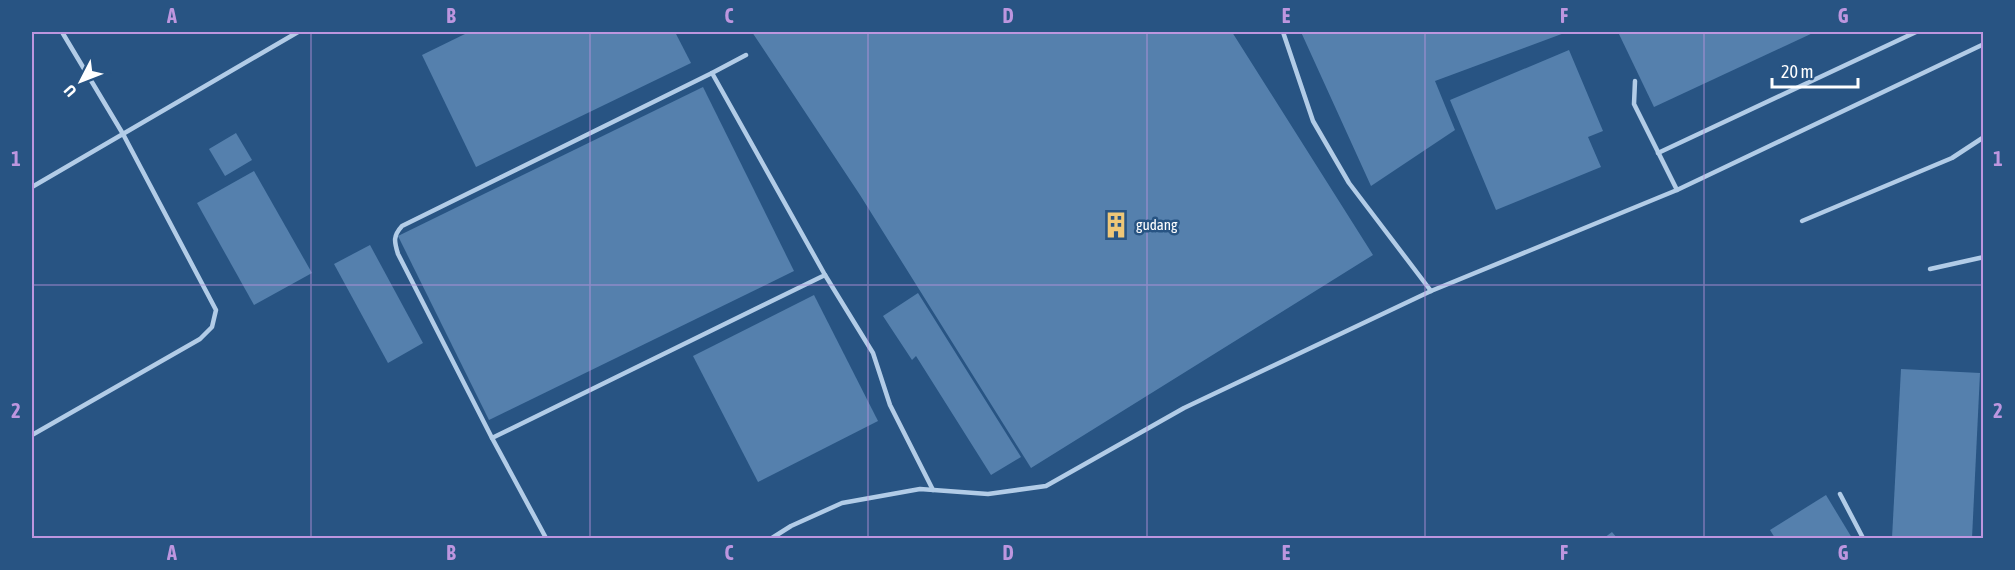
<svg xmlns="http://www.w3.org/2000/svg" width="2015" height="570" font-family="'Asap Condensed',sans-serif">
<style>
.building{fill:#5580ad}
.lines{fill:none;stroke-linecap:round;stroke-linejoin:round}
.service{stroke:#b2cce7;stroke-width:4.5}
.grid{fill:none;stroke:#bd96df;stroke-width:1.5;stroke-opacity:0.55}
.labels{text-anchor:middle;stroke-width:5;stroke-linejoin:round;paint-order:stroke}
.poi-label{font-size:15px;fill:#fff;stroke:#285483;text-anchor:start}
.neatline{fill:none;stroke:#bd96df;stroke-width:2}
.grid-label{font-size:20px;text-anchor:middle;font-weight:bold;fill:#bd96df}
</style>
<rect width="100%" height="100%" fill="#285483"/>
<g class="building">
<path d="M469,32h206l16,31 -215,104 -54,-112z"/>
<path d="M752,32h480l141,223 -342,213 -171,-273z"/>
<path d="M1301,32h266l-132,49 20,49 -84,56z"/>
<path d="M1618,32h197l-161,75z"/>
<path d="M1569,50l34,81 -15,6 13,30 -105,43 -46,-110z"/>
<path d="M703,87l91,184 -305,149 -91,-184z"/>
<path d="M236,133l16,27 -27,16 -16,-27z"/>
<path d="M254,171l58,102 -58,32 -57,-102z"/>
<path d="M370,245l53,98 -35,20 -54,-99z"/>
<path d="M918,293l103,164 -30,18 -75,-119 -4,4 -29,-44z"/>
<path d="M814,295l64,126 -120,61 -65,-126z"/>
<path d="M1901,369l79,4 -8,165h-80z"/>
<path d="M1826,495l26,43h-77l-5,-8z"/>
<path d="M1612,532l5,6h-13z"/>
</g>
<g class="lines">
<g class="service">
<path d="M1283,32l30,89 36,62 82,108"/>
<path d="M1635,81l-1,23 43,86"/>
<path d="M1658,153l258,-121"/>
<path d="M32,187l266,-155"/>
<path d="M1802,221l150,-63 32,-21"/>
<path d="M1930,269l54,-12"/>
<path d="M825,275l48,78 17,52 43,85"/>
<path d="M32,435l168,-96 12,-12 4,-17 -93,-176 -61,-102"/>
<path d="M492,438l-94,-184c-4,-13 -5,-18 4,-28l310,-153"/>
<path d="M1840,494l23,44"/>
<path d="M546,538l-54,-100 333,-163 -113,-202 34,-18"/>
<path d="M772,538l19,-12 51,-23 78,-14 68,5 58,-8 138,-78 247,-117 246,-101 307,-146"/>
</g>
</g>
<path class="grid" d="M311,32v506M590,32v506M868,32v506M1147,32v506M1425,32v506M1704,32v506M32,285h1952"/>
<defs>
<g id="building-bare" transform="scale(2.07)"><path d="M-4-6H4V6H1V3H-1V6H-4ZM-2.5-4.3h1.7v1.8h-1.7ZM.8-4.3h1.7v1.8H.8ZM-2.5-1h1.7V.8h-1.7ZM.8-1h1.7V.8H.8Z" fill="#eec778" stroke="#285483" stroke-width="2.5" paint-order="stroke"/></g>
</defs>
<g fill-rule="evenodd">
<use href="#building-bare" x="1116" y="225"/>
</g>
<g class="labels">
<g class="poi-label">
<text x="1136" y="230">gudang</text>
</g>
</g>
<rect width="2015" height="570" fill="none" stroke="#285483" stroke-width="66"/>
<g transform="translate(81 81) rotate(228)" stroke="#285483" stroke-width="4.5" paint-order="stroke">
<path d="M0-4.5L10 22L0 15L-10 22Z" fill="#ffffff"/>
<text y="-9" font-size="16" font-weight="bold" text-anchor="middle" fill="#ffffff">U</text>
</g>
<path d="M1772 78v9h86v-9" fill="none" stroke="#ffffff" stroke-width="3"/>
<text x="1781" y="78" font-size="18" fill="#ffffff" stroke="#285483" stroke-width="4.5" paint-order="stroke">20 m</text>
<rect x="33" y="33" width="1949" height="504" class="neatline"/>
<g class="grid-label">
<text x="172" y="23">A</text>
<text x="451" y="23">B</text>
<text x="729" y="23">C</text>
<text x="1008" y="23">D</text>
<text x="1286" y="23">E</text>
<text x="1564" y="23">F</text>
<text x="1843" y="23">G</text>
<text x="16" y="166">1</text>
<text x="1998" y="166">1</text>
<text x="16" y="418">2</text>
<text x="1998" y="418">2</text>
<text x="172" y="560">A</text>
<text x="451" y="560">B</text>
<text x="729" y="560">C</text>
<text x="1008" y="560">D</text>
<text x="1286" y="560">E</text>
<text x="1564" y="560">F</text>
<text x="1843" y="560">G</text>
</g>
</svg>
